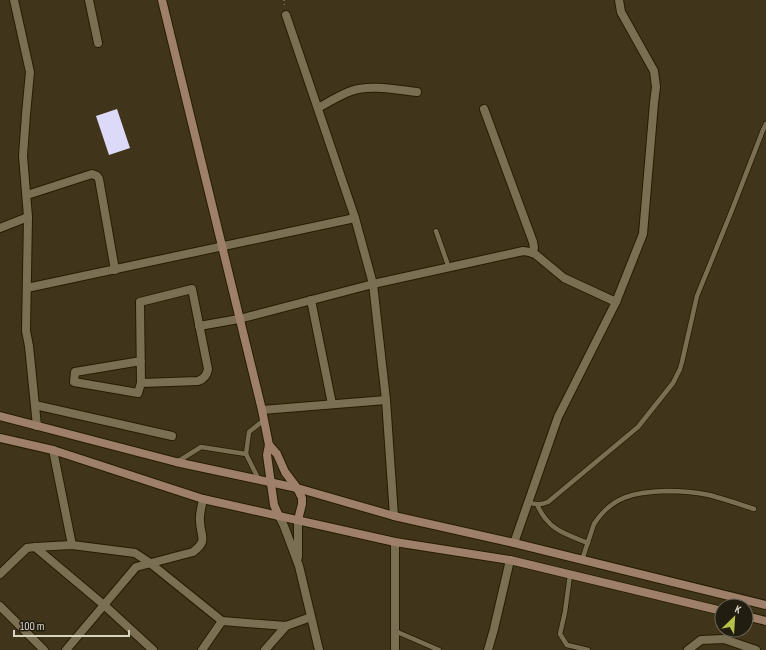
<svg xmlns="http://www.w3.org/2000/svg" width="766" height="650" font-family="'Sofia Sans Condensed',sans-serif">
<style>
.building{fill:#ddd9f8}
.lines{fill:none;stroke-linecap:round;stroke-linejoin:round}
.service-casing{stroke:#261c02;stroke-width:6}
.minor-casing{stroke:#261c02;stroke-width:10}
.tertiary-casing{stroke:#261c02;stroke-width:10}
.secondary-casing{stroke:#261c02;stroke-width:10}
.path{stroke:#827962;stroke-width:1.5;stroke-dasharray:1 3;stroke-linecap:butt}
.service{stroke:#7a6f52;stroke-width:4.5}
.minor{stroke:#7a6f52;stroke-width:8}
.tertiary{stroke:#7a6f52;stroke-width:8}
.secondary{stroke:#9e7f69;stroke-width:8}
</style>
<rect width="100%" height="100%" fill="#40351a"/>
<path class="building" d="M117,109l13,39 -21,7 -13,-39z"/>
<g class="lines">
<g class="service-casing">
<g id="service">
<path d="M436,231l13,37"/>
<path d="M246,454l3,-22 15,-12"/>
<path d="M177,462l24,-15 45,7 13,26"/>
<path d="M528,502c7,3 13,3 20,0l90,-75 35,-44 7,-14 2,-7 15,-66 35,-86 31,-80 3,-6"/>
<path d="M537,504c10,25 28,30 51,39"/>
<path d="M582,560l12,-36c18,-28 41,-32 72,-33 14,0 29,1 43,4 15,4 30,9 45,14"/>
<path d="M570,575l-5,37 -5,22 7,11 21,5"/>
<path d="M395,631l44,19"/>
</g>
</g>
<g class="minor-casing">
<g id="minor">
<path d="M14,0l16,72 -4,42 -3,42 5,61 -2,114 3,15 8,80"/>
<path d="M89,0l9,43"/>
<path d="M286,15l69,203 18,66 13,116 8,116"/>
<path d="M318,108c11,-6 22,-13 33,-17 18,-7 47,-1 66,1"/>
<path d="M484,109l49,133 1,6 -2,5"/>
<path d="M27,195l65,-21 5,2 2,3 16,91"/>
<path d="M0,228l28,-11"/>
<path d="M27,288l328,-70"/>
<path d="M311,300l21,104"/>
<path d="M616,302l27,-68 11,-131 2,-16 -2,-16 -33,-59 -2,-12"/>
<path d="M199,326l40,-7 134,-35 150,-33 7,1 5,2 29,24 52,24 -58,115 -44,126"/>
<path d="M141,361l-66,11 -1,10 64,11 3,-10 -1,-81 52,-13 16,80c-1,6 -4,10 -10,12l-57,2"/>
<path d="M35,405l137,31"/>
<path d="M262,410l124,-10"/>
<path d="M53,450l19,95"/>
<path d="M35,547l69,58 49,45"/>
<path d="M0,574l27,-26 8,-1 37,-2 63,8 15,10 72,58 64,5 25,-9"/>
<path d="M66,650l70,-83 57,-15c16,-12 7,-16 7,-31 -1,-7 2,-15 3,-22"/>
<path d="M202,650l20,-29"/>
<path d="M265,650l21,-24"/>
<path d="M395,650v-108"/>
<path d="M488,650l6,-21 16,-69"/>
<path d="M688,650l13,-10 23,-1 32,11"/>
</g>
</g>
<g class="tertiary-casing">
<g id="tertiary">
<path d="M279,516l5,10 15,40 20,84"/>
<path d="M298,520v37"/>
<path d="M0,606l44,44"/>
</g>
</g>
<g class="secondary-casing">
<g id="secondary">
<path d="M162,0l100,410 7,35 -2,10 7,50 5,11"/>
<path d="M0,416l176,46 121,26 97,28 120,27 252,62"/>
<path d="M0,438l53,12 150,49 192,43 115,18 212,51"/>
<path d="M269,445l8,9 8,18 12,16 5,10v6l-4,16"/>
<path d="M746,616l20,5"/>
</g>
</g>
<path class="path" d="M284,0l1,8"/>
<use href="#service" class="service"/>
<use href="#minor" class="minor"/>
<use href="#tertiary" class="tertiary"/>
<use href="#secondary" class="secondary"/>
</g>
<g transform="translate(734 618) rotate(25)"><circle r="19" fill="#221d11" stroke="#6b6658"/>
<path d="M0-3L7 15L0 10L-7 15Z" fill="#b8c147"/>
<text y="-6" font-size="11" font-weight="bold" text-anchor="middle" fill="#d9d3c3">K</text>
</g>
<path d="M14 630v6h115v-6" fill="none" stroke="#d9d3c3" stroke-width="2"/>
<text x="20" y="630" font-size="12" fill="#d9d3c3" stroke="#221d11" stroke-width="3" paint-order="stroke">100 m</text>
</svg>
